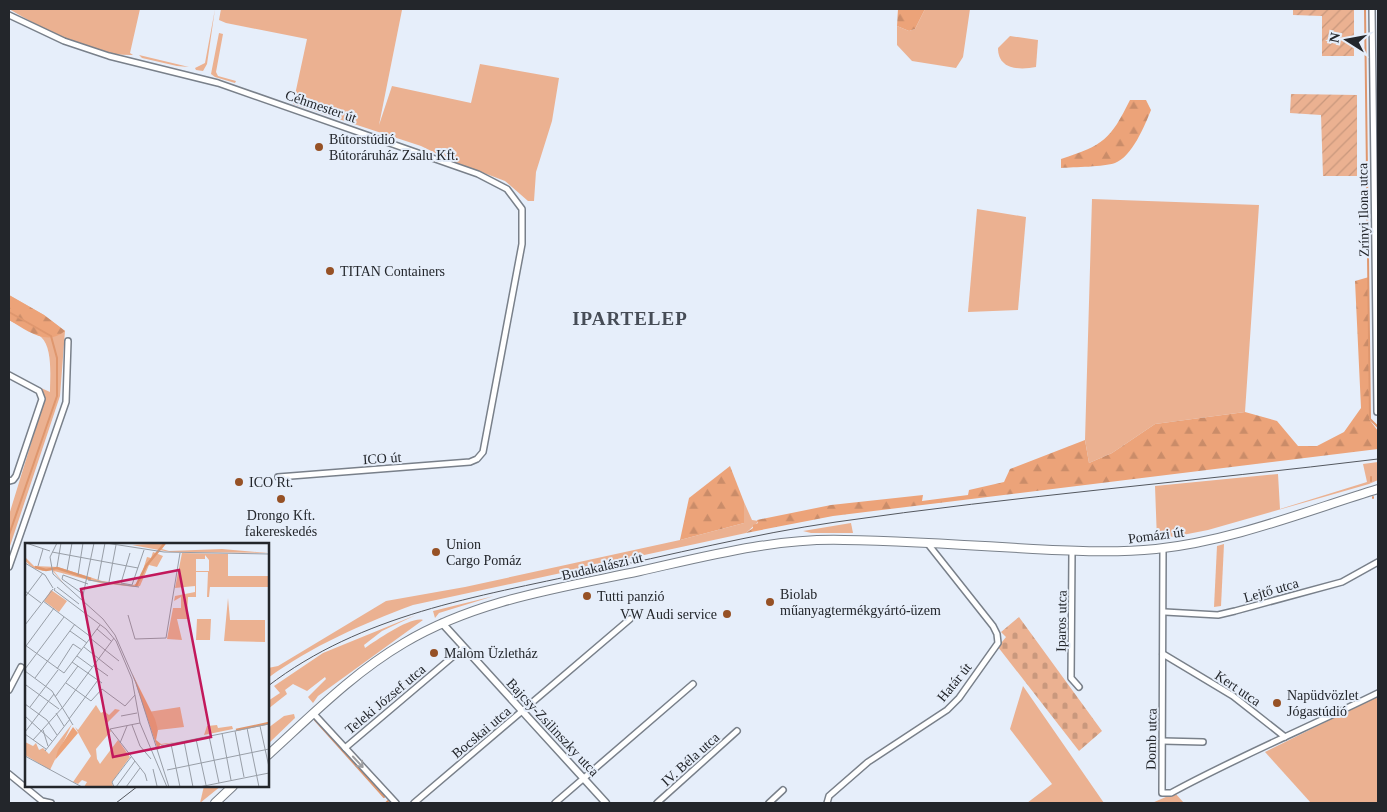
<svg xmlns="http://www.w3.org/2000/svg" width="1387" height="812" font-family="Georgia,serif">
<style>
.grass{fill:#ebb191}
.forest{fill:url(#forest-firs)}
.cemetery{fill:url(#cemetery-stones)}
.garden{fill:url(#garden-furrows)}
.lines{fill:none;stroke-linecap:round;stroke-linejoin:round}
.stream{stroke:#df976e;stroke-width:2}
.minor-casing{stroke:#79808a;stroke-width:8}
.tertiary-casing{stroke:#79808a;stroke-width:9}
.secondary-casing{stroke:#79808a;stroke-width:10}
.minor{stroke:#fff;stroke-width:5}
.tertiary{stroke:#fff;stroke-width:6}
.secondary{stroke:#fff;stroke-width:8}
.tram{stroke:#54585f;stroke-width:1}
.oneway{stroke:#9c9da0}
.poi-dot{fill:#965125;stroke:#e6eefa;stroke-width:2}
.labels{text-anchor:middle;stroke-width:4;stroke-linejoin:round;paint-order:stroke}
.street-label{font-size:14px;fill:#23262b;stroke:#e6eefa}
.poi-label{font-size:14px;fill:#23262b;stroke:#e6eefa;text-anchor:start}
.district-label{font-size:19px;font-weight:bold;letter-spacing:1px;fill:#464c56;stroke:#e6eefa}
.inset-river{fill:none;stroke:#df976e;stroke-width:2.5}
.inset-road{fill:none;stroke:#989ea7;stroke-width:1}
.view{fill:#c2185b;fill-opacity:0.15;stroke:#c2185b;stroke-width:2.5}
.inset-edge{fill:none;stroke:#23262b;stroke-width:2.5}
</style>
<defs>
<pattern id="forest-firs" width="22" height="20" patternUnits="userSpaceOnUse" patternTransform="scale(1.25)"><rect width="22" height="20" fill="#eca379"/><path d="M5 1l3.5 6h-7zM16 11l3.5 6h-7z" fill="#ca8c69"/></pattern>
<pattern id="cemetery-stones" width="16" height="16" patternUnits="userSpaceOnUse" patternTransform="scale(1.25)"><rect width="16" height="16" fill="#ebb191"/><path d="M2 7V4a2 2 0 0 1 4 0v3zM10 15v-3a2 2 0 0 1 4 0v3z" fill="#c9987d"/></pattern>
<pattern id="garden-furrows" width="10" height="10" patternUnits="userSpaceOnUse" patternTransform="scale(1.25)"><rect width="10" height="10" fill="#ebb191"/><path d="M-1 1l2-2M0 10L10 0M9 11l2-2" fill="none" stroke="#c9987d"/></pattern>
</defs>
<rect width="100%" height="100%" fill="#e6eefa"/>
<g class="grass">
<path d="M9,9h131l-10,44 3,2c-43,1 -87,-25 -124,-46z"/>
<path d="M215,9l-8,55 -4,7 -7,-1 -1,-2 10,-5z"/>
<path d="M221,9l181,1 -23,115 13,-39 79,17 9,-39 79,14 -7,43 -16,51 -2,29h-6l-23,-20 -53,-20 -31,-15 -128,-42 14,-65 -81,-16 -7,-3z"/>
<path d="M925,9h45l-7,48 -7,11 -44,-7 -15,-16v-19l12,5 6,-2z"/>
<path d="M219,33l4,1 -7,38 2,4 18,5 -1,2 -20,-6 -4,-3z"/>
<path d="M1010,36l28,4 -2,27c-16,3 -38,3 -38,-19z"/>
<path d="M139,55l50,12 -12,-1 -35,-8z"/>
<path d="M1092,199l167,6 -14,207 -90,12 -43,29 -23,10 -4,-23z"/>
<path d="M977,209l49,8 -8,93 -50,2z"/>
<path d="M9,295l35,20 21,16 -5,65 -51,153v-34l36,-117 -4,-10 9,4c0,-15 3,-44 -9,-55 -9,-7 -22,-11 -32,-17z"/>
<path d="M1378,462v18l-9,4 -161,46 -51,10 -2,-54 123,-12 2,35 87,-27 -4,-18z"/>
<path d="M744,502l8,18 7,1 -13,12 -333,72c-51,19 -101,41 -145,73v-10l10,-2 108,-65 79,-14 215,-47 64,-17z"/>
<path d="M851,523l2,10h-42l-8,-2z"/>
<path d="M1224,544l-3,62 -7,1 3,-61z"/>
<path d="M494,596l-55,17 -4,5 -2,-7z"/>
<path d="M416,615l-34,16 -18,14 1,3c12,-8 46,-32 58,-28l-105,76 -5,7 -5,-6 18,-18 -1,-2 -18,14 -14,-7 -8,6 2,4 -19,15v-8l12,-8 -6,-7 49,-33z"/>
<path d="M1023,686l81,117h-77l25,-19 -42,-55z"/>
<path d="M1378,696v107h-67l-46,-51z"/>
<path d="M294,714l1,4 -27,26v-16l16,-12z"/>
<path d="M204,786h17l-21,17z"/>
<path d="M1175,793l9,10h-32z"/>
</g>
<g class="forest">
<path d="M898,9h27l-10,20 -6,2 -12,-5z"/>
<path d="M1130,100h16l5,10c-6,15 -19,47 -36,53 -11,4 -41,4 -54,5v-9c43,-14 49,-19 69,-59z"/>
<path d="M1369,277v142l9,12v18l-545,67 -87,17 7,-5v-3l5,-2 -1,-3 74,-15 92,-10 -1,6 46,-6 1,-5 35,-8 6,-13 75,-29 4,23 23,-10 43,-29 90,-12 32,9 21,25h19l27,-14 17,-24 -6,-127z"/>
<path d="M9,295l35,20 21,16c-19,16 -38,-1 -56,-11z"/>
<path d="M730,466l14,36v21l-64,17 9,-42z"/>
</g>
<path class="cemetery" d="M1019,617l83,114 -23,20 -81,-104 8,-10 -5,-5z"/>
<g class="garden">
<path d="M1293,9h61v47h-32v-40l-29,-1z"/>
<path d="M1291,94l66,1v81h-34l-2,-61 -31,-2z"/>
</g>
<g class="lines">
<g class="stream">
<path d="M1365,9l5,410 8,8"/>
<path d="M9,312l42,24 6,22v38l-48,139"/>
<path d="M1371,481v-4"/>
<path d="M1373,498v-1"/>
<path d="M315,720l69,77"/>
<path d="M386,803l2,-2"/>
</g>
<g class="minor-casing">
<g id="minor">
<path d="M1372,9l5,403"/>
<path d="M9,15l55,26 45,15 109,27 260,91 29,15 15,20v35l-39,208 -6,7 -7,3 -192,15"/>
<path d="M9,375l30,16 3,8 -26,77 -3,4 -4,1"/>
<path d="M1163,548l-1,245h9c68,-37 138,-66 207,-100"/>
<path d="M1072,552l-1,126 8,9"/>
<path d="M9,567l57,-165 2,-61"/>
<path d="M1165,612l53,3 17,-4 107,-29 36,-20"/>
<path d="M1163,654l70,42 52,41"/>
<path d="M9,690l12,-23"/>
<path d="M313,713l83,90"/>
<path d="M1163,741l40,1"/>
<path d="M345,748l118,-100"/>
<path d="M9,774l33,27 9,2"/>
<path d="M414,803l216,-184"/>
<path d="M555,803l138,-119"/>
<path d="M657,803l80,-72"/>
<path d="M769,803l14,-13"/>
<path d="M827,803l2,-7 39,-34 79,-52 12,-12 39,-55 -1,-9 -4,-8 -65,-82"/>
</g>
</g>
<g class="tertiary-casing">
<path id="tertiary" d="M442,623l164,180"/>
</g>
<g class="secondary-casing">
<g id="secondary">
<path d="M268,755c44,-40 85,-82 136,-112 72,-43 156,-55 236,-72 67,-15 135,-33 204,-31 63,1 126,5 189,9 41,2 82,4 123,0 76,-8 150,-38 222,-60"/>
<path d="M215,803l18,-17"/>
</g>
</g>
<use href="#minor" class="minor"/>
<use href="#tertiary" class="tertiary"/>
<use href="#secondary" class="secondary"/>
<g class="tram">
<path d="M268,686c94,-72 208,-89 321,-114 82,-17 164,-38 247,-50 180,-26 362,-41 542,-63"/>
<path d="M116,803l22,-17"/>
</g>
</g>
<defs><path id="oneway-shaft" d="M-6 0H5M1.5-3L5.5 0L1.5 3" fill="none" stroke-width="1.6" stroke-linecap="round" stroke-linejoin="round" transform="scale(1.25)"/></defs>
<use class="oneway" href="#oneway-shaft" transform="translate(358 762) rotate(47)"/>
<g class="poi-dot">
<circle cx="319" cy="147" r="5"/>
<circle cx="330" cy="271" r="5"/>
<circle cx="239" cy="482" r="5"/>
<circle cx="281" cy="499" r="5"/>
<circle cx="436" cy="552" r="5"/>
<circle cx="587" cy="596" r="5"/>
<circle cx="770" cy="602" r="5"/>
<circle cx="727" cy="614" r="5"/>
<circle cx="434" cy="653" r="5"/>
<circle cx="1277" cy="703" r="5"/>
</g>
<g class="labels">
<g class="street-label">
<text transform="translate(321 106) rotate(19)" y="5">Céhmester út</text>
<text transform="translate(1363 210) rotate(-91)" y="5">Zrínyi Ilona utca</text>
<text transform="translate(382 458) rotate(-4)" y="5">ICO út</text>
<text transform="translate(1156 535) rotate(-7)" y="5">Pomázi út</text>
<text transform="translate(602 566) rotate(-13)" y="5">Budakalászi út</text>
<text transform="translate(1271 590) rotate(-16)" y="5">Lejtő utca</text>
<text transform="translate(1061 621) rotate(-89)" y="5">Iparos utca</text>
<text transform="translate(954 682) rotate(-51)" y="5">Határ út</text>
<text transform="translate(1238 688) rotate(34)" y="5">Kert utca</text>
<text transform="translate(385 699) rotate(-40)" y="5">Teleki József utca</text>
<text transform="translate(553 727) rotate(47)" y="5">Bajcsy-Zsilinszky utca</text>
<text transform="translate(481 732) rotate(-40)" y="5">Bocskai utca</text>
<text transform="translate(1151 739) rotate(-89)" y="5">Domb utca</text>
<text transform="translate(690 759) rotate(-42)" y="5">IV. Béla utca</text>
</g>
<g class="poi-label">
<text x="329" y="144">Bútorstúdió<tspan x="329" dy="16">Bútoráruház Zsalu Kft.</tspan></text>
<text x="340" y="276">TITAN Containers</text>
<text x="249" y="487">ICO Rt.</text>
<text x="281" y="520" text-anchor="middle">Drongo Kft.<tspan x="281" dy="16">fakereskedés</tspan></text>
<text x="446" y="549">Union<tspan x="446" dy="16">Cargo Pomáz</tspan></text>
<text x="780" y="599">Biolab<tspan x="780" dy="16">műanyagtermékgyártó-üzem</tspan></text>
<text x="597" y="601">Tutti panzió</text>
<text x="717" y="619" text-anchor="end">VW Audi service</text>
<text x="444" y="658">Malom Üzletház</text>
<text x="1287" y="700">Napüdvözlet<tspan x="1287" dy="16">Jógastúdió</tspan></text>
</g>
<g class="district-label">
<text x="630" y="325">IPARTELEP</text>
</g>
</g>
<g transform="translate(25 543)">
<rect width="244" height="244" fill="#e6eefa"/>
<path d="M141,0l-4,6 7,2 53,-2 47,4 -99,-1 -38,-7zM128,9l10,4 -6,11 -8,-2 -9,21 -5,1 -35,-4 -46,-12 14,18 -16,-19 -9,1 -10,-3 -8,-7v-4l9,9 24,1 44,14 31,4 6,-2 8,-26 4,1zM157,10l46,1v22h41v11h-59l-1,10h-21l-1,22h-10l5,21 -15,-1 6,-31h8v-11l-7,4 1,-5 20,-4v-6l-20,2zM180,12l4,5v11h-13v-12h9zM171,29h12l-1,25h-11zM26,47l16,11 -8,11 -15,-11zM203,55l2,22h35v22l-41,-1zM172,76h14l-1,21h-14zM71,162l5,8 3,-2 5,4 6,-6 5,1 -14,14 5,7 -15,18 1,10 3,5 18,-24 12,17 -18,25 1,5h-29l3,-5 -5,-2 -4,4 -5,-2 18,-26 -16,-29 3,3zM155,164l4,20 -26,3 -10,-18zM47,181l-22,46 -25,-15v-13l8,4 3,-3 3,7 4,-2 6,6z" fill="#ebb191" fill-rule="evenodd"/>
<path d="M107,130l23,46 3,11 -2,10 5,4 16,-2 -17,3 -2,5zM48,184l5,6 -23,27 3,-10z" fill="#eca379"/>
<path d="M192,182l1,3 14,-2 1,3 -29,6 3,-9z" fill="#ebb191"/>
<path class="inset-river" d="M10,24l11,3 11,-2 34,11M111,43l10,-20 19,-23M211,187l33,-7"/>
<path class="inset-road" d="M1,0l24,8M32,0l-7,14 3,17 50,45 12,16 21,48 33,104M81,0l58,9 105,2M27,9l86,16M105,10l-9,30 11,2 12,-35M0,20l20,12 8,13M13,23l5,-17M32,24l4,-24M42,28l5,-28M53,32l5,-32M63,37l51,7M73,37l7,-37M84,39l7,-37M32,44l22,17M30,45l-1,2 52,39 10,12 16,38 8,44 27,64M0,48l16,12M58,51l-21,-15 1,-4 25,9M0,54l18,-24M57,57l12,-57M18,58l48,36M103,72l7,24 31,-1 14,-85M0,82l28,-36M72,86l14,12M45,88l17,12M65,95l29,23M0,102l39,28 36,-48M1,103l28,-38M59,104l29,23M52,113l15,11M47,119l30,21M69,123l14,10M0,126l39,-52M32,126l16,-25 9,6M0,128l27,20 21,34M10,135l40,-54M41,140l25,18 11,-12 23,17 10,-11M1,142l33,24M30,154l23,-31M0,161l22,16 10,15M5,164l28,-37M31,170l8,13M0,173l27,25M96,173l16,-3M44,176l29,-39M115,180l-30,6 35,45 2,7M107,182l8,21 11,13M235,183l9,41M222,185l12,59M18,187l5,16M210,188l9,46M0,189l29,-38M197,190l9,47M0,191l21,15M184,193l10,47M171,196l10,46M8,197l30,-33 51,-69M159,198l9,46M95,200l7,-17M146,201l9,43M136,203l108,-22M20,208l25,-32M0,213l57,31M128,226l4,17M142,227l102,-21M89,244l-2,-5 19,-25M91,244l19,-26M101,244l14,-19M174,244l70,-14"/>
<path class="view" d="M154,27l32,167 -98,20 -32,-168z"/>
<rect width="244" height="244" class="inset-edge"/>
</g>
<rect width="1387" height="812" fill="none" stroke="#23262b" stroke-width="20"/>
<g transform="translate(1347 40) rotate(281)" stroke="#e6eefa" stroke-width="4" paint-order="stroke">
<path d="M0-4L9 19L0 12L-9 19Z" fill="#23262b"/>
<text y="-8" font-size="14" font-weight="bold" text-anchor="middle" fill="#23262b">N</text>
</g>
</svg>
